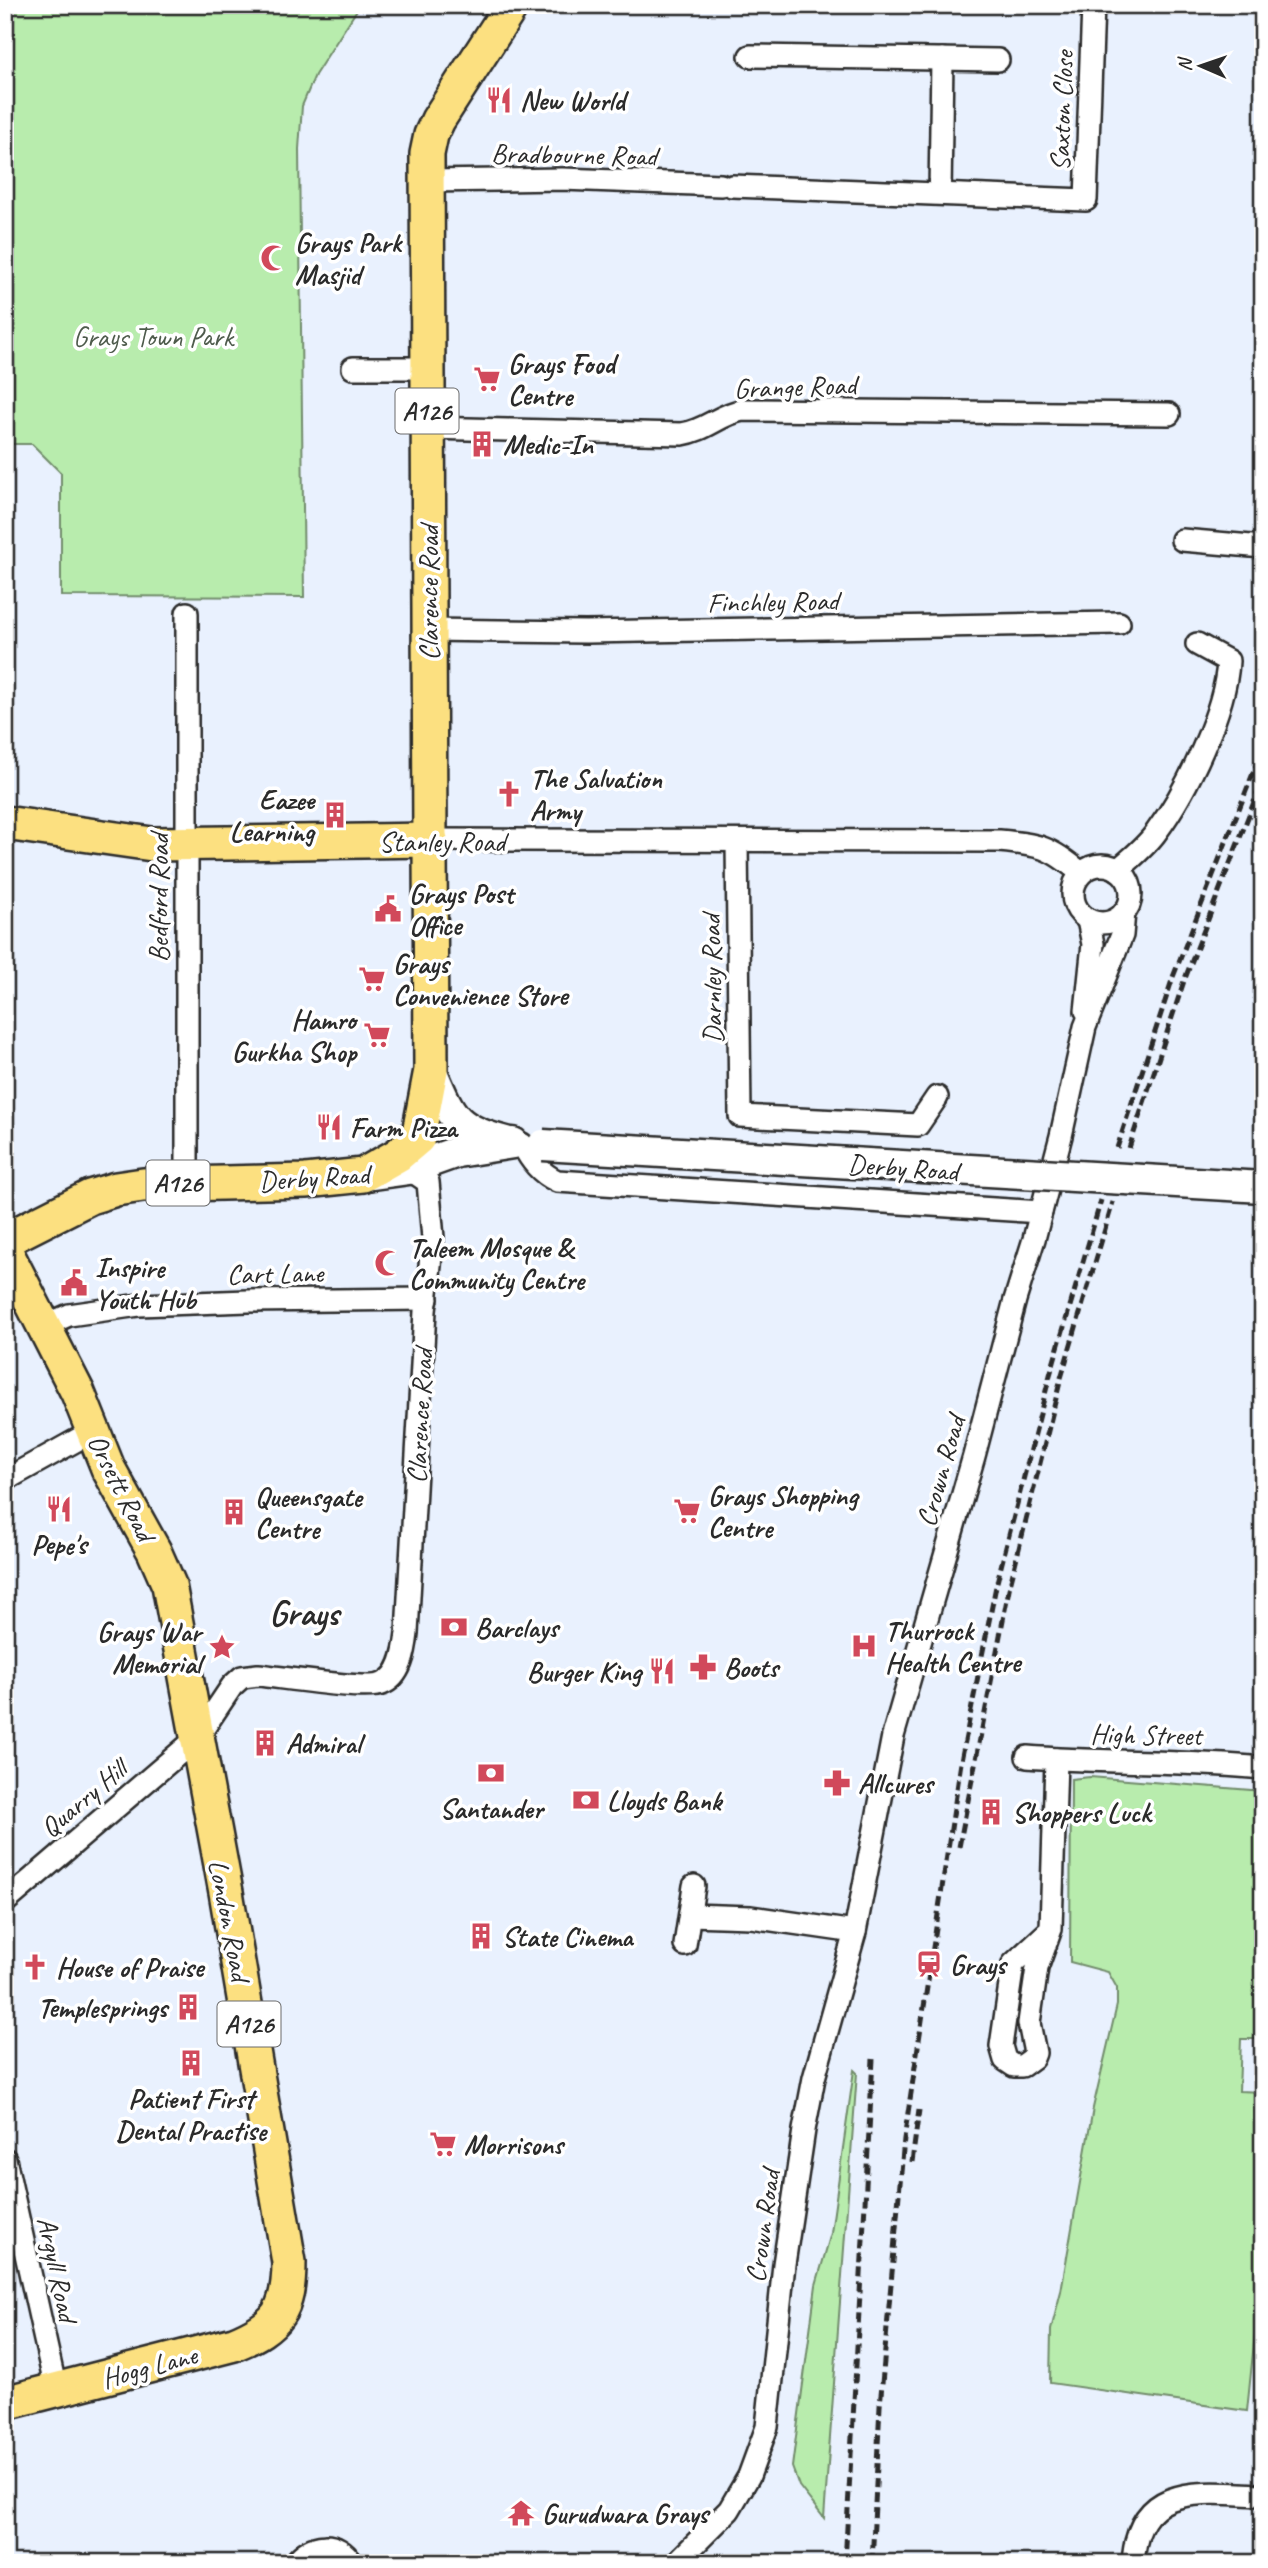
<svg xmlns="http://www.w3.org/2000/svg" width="1268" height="2568" font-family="Caveat,sans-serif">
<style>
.green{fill:#b8ecad;stroke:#728c6c;stroke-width:2}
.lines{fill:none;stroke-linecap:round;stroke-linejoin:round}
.minor-casing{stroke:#2b2b2b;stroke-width:26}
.secondary-casing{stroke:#2b2b2b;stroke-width:35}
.primary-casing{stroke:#2b2b2b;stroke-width:38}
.minor{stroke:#fff;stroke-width:21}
.secondary{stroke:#fff;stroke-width:30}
.primary{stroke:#fce080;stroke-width:33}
.rail{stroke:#2b2b2b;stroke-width:5;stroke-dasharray:10 5;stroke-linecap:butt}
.secondary-bridge-casing{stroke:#2b2b2b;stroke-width:35;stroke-linecap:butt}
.secondary-bridge{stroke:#fff;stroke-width:30}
.labels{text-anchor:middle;stroke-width:7;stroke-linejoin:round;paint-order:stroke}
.shield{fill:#fff;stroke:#6b6b6b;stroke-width:2}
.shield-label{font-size:26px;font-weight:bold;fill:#2b2b2b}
.poi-label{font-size:28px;font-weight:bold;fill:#2b2b2b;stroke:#fff;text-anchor:start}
.street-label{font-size:28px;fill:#2b2b2b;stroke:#fff}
.park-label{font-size:28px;fill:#4e5b4c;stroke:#fff}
.district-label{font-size:35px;font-weight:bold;fill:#2b2b2b;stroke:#fff}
</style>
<rect width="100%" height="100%" fill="#e9f1fe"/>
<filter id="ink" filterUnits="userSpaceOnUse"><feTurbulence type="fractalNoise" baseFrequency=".0143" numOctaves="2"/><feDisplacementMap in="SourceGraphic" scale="14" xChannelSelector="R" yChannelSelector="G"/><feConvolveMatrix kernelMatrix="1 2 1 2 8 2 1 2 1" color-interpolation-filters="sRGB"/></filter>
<g filter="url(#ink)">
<g class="green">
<path d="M5,5h355l-45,70 -13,31 -3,43 5,448 -243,-1v-123l-29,-29h-27z"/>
<path d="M1090,1777l173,14v248h-22l-2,52 24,1v163l-16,156 -197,-28 1,-53 10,-39 32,-183 24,-103v-17l-9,-16 -38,-10 1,-183z"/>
<path d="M854,2070l3,3 -33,445 -25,-32 -7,-19 24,-182 15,-52z"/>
</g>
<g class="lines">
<g class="minor-casing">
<g id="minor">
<path d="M750,56l248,4"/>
<path d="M427,181l135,-2 159,6"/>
<path d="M732,186l354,14 7,-195"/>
<path d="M940,193l2,-134"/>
<path d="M353,368h74"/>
<path d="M427,428l255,6c23,-3 38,-20 61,-24l426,4"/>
<path d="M1182,540l81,7"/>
<path d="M428,630l158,2 533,-9"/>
<path d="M431,840l568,1c41,4 50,5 82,32"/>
<path d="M737,842l3,274 178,9 19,-28"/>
<circle cx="1102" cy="894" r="29"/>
<path d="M1118,870c13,-12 29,-24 39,-39 29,-39 69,-121 71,-170l-31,-17"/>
<path d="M1086,1011l7,-67 -5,-24"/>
<path d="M522,1144c9,17 18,29 35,37l484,31"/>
<path d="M187,1183v-570"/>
<path d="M44,1326l25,-11 70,-10 109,-4 179,-2"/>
<path d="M5,1480l88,-49"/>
<path d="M1027,1757c79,6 157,3 236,11"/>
<path d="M5,1902l192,-164 35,-52 10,-9 16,-2c22,2 109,16 124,9 19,-7 23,-33 25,-51l18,-322 8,-73 -5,-56 -19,-13"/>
<path d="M690,1915l61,2 104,15"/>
<path d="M1051,1929l-38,35 -12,82 4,14 9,6h8l11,-8 2,-5 -6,-30 8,-55 14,-39 5,-170"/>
<path d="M685,1945l9,-59"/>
<path d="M5,2159l51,231"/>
<path d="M295,2563c15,-21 43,-24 57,0"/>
<path d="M676,2563l53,-53 20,-34 18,-49 17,-163 20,-134 10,-52 41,-146 38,-196 81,-280 41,-156 19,-61 27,-103 24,-109 37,-92 2,-23"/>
<path d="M1133,2563c5,-82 68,-70 130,-68"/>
</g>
</g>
<g class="secondary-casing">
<g id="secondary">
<path d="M431,1070c20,47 23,59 75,72"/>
<path d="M366,1175l43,-6 48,-17 56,-9"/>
</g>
</g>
<g class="primary-casing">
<g id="primary">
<path d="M5,823l147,21 279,-4"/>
<path d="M5,1240l85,-43 26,-8 27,-4 163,-4 57,-6 35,-20 20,-17 13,-68 -4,-916 4,-19 7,-15 74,-115"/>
<path d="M5,1250l73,143 30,75 46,83 15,34 57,307 63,370c0,48 -11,64 -55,82l-229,59"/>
</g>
</g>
<use href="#minor" class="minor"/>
<use href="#secondary" class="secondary"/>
<use href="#primary" class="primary"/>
<g class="rail">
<path d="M1117,1148l56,-171 90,-229"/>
<path d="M1129,1148l55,-167 79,-202"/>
<path d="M959,1847l50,-258 52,-211 52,-176"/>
<path d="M912,2162l7,-52"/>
<path d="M845,2563l28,-504"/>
<path d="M872,2563l8,-157 24,-267 58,-383 34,-170 54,-211 51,-175"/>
</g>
<g class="secondary-bridge-casing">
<path id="secondary-bridge" d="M543,1145l720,42"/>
</g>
<use href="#secondary-bridge" class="secondary-bridge"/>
</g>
</g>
<defs>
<g id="restaurant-bare" transform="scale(2.1)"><path d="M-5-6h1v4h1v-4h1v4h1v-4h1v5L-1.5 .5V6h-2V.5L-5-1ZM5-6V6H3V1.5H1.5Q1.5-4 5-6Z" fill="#d1495b" stroke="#fff" stroke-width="2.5" paint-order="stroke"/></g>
<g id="mosque-bare" transform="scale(2.1)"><path d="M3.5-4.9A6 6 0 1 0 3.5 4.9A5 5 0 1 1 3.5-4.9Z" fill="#d1495b" stroke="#fff" stroke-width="2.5" paint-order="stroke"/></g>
<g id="supermarket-bare" transform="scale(2.1)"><path d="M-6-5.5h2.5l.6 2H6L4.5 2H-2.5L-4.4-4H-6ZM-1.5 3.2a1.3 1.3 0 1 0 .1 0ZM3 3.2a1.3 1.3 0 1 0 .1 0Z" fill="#d1495b" stroke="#fff" stroke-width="2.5" paint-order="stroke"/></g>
<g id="building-bare" transform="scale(2.1)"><path d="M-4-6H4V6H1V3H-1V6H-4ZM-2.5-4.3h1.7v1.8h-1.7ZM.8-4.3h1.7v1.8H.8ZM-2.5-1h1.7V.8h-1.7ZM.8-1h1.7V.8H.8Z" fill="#d1495b" stroke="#fff" stroke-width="2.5" paint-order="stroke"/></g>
<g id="church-bare" transform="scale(2.1)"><path d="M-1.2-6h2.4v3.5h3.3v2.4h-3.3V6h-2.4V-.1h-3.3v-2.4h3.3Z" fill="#d1495b" stroke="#fff" stroke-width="2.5" paint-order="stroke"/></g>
<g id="civic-bare" transform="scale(2.1)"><path d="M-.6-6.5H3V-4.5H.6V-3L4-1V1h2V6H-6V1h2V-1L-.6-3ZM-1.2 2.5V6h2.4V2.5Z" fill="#d1495b" stroke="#fff" stroke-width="2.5" paint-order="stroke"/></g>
<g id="bank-bare" transform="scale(2.1)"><path d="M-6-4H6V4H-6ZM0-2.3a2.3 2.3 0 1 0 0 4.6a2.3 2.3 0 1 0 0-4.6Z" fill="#d1495b" stroke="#fff" stroke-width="2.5" paint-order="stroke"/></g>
<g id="hospital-bare" transform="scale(2.1)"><path d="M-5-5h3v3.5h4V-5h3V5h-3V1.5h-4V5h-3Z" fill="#d1495b" stroke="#fff" stroke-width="2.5" paint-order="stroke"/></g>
<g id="sight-bare" transform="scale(2.1)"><path d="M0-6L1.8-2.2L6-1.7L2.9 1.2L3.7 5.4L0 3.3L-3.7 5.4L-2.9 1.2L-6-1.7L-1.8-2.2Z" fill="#d1495b" stroke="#fff" stroke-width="2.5" paint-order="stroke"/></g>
<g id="pharmacy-bare" transform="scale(2.1)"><path d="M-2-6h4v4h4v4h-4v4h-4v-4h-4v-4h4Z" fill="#d1495b" stroke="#fff" stroke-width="2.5" paint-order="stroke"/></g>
<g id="station-bare" transform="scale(2.1)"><path d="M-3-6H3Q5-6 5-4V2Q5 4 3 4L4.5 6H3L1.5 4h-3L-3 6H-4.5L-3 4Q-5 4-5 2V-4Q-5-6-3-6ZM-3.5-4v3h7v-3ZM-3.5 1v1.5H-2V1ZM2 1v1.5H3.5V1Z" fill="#d1495b" stroke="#fff" stroke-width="2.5" paint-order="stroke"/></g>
<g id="temple-bare" transform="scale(2.1)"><path d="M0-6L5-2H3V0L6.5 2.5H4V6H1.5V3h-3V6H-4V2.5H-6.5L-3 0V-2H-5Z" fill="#d1495b" stroke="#fff" stroke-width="2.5" paint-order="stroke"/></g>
</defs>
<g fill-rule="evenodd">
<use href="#restaurant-bare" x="499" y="100"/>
<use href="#mosque-bare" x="274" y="258"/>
<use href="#supermarket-bare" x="487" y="379"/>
<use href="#building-bare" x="482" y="444"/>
<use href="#church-bare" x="509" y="794"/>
<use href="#building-bare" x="335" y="815"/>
<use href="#civic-bare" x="388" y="909"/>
<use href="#supermarket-bare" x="372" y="979"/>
<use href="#supermarket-bare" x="377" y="1035"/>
<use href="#restaurant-bare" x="329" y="1127"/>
<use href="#mosque-bare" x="388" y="1263"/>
<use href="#civic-bare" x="74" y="1283"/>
<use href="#restaurant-bare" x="59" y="1509"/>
<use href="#supermarket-bare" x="687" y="1511"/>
<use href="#building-bare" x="234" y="1512"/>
<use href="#bank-bare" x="454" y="1627"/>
<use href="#hospital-bare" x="864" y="1646"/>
<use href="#sight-bare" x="222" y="1647"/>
<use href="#pharmacy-bare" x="703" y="1667"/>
<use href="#restaurant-bare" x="662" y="1671"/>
<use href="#building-bare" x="265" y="1743"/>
<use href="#bank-bare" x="491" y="1773"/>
<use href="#pharmacy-bare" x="837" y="1783"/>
<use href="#bank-bare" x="586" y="1800"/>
<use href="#building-bare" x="991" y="1812"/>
<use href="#building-bare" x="481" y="1936"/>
<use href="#station-bare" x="929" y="1964"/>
<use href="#church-bare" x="35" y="1967"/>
<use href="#building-bare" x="188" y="2007"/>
<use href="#building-bare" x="191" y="2063"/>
<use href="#supermarket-bare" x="443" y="2144"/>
<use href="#temple-bare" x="521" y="2513"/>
</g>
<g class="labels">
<g class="shield">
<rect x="395.5" y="388.5" width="63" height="45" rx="5"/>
<rect x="146.5" y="1160.5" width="63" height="45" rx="5"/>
<rect x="217.5" y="2001.5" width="63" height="45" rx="5"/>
</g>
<g class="shield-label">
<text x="427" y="420">A126</text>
<text x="178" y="1192">A126</text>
<text x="249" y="2033">A126</text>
</g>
<g class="poi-label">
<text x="520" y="110">New World</text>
<text x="295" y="252">Grays Park<tspan x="295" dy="32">Masjid</tspan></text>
<text x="508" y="373">Grays Food<tspan x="508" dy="32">Centre</tspan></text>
<text x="503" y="454">Medic-In</text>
<text x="530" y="788">The Salvation<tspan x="530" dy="32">Army</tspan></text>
<text x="314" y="809" text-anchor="end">Eazee<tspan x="314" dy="32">Learning</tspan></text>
<text x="409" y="903">Grays Post<tspan x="409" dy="32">Office</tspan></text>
<text x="393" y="973">Grays<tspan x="393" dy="32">Convenience Store</tspan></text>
<text x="356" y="1029" text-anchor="end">Hamro<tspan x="356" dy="32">Gurkha Shop</tspan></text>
<text x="350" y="1137">Farm Pizza</text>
<text x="409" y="1257">Taleem Mosque &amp;<tspan x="409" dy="32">Community Centre</tspan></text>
<text x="95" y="1277">Inspire<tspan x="95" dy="32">Youth Hub</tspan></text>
<text x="708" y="1505">Grays Shopping<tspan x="708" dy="32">Centre</tspan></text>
<text x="255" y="1506">Queensgate<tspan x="255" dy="32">Centre</tspan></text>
<text x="59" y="1554" text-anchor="middle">Pepe's</text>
<text x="475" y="1637">Barclays</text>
<text x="885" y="1640">Thurrock<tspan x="885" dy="32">Health Centre</tspan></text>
<text x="201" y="1641" text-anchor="end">Grays War<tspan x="201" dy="32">Memorial</tspan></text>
<text x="724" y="1677">Boots</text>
<text x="641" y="1681" text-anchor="end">Burger King</text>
<text x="286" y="1753">Admiral</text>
<text x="858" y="1793">Allcures</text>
<text x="607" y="1810">Lloyds Bank</text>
<text x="491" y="1818" text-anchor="middle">Santander</text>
<text x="1012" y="1822">Shoppers Luck</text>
<text x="502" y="1946">State Cinema</text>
<text x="950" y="1974">Grays</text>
<text x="56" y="1977">House of Praise</text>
<text x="167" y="2017" text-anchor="end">Templesprings</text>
<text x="191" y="2108" text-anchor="middle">Patient First<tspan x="191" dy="32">Dental Practise</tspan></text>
<text x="464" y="2154">Morrisons</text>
<text x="542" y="2523">Gurudwara Grays</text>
</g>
<g class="street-label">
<text transform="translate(1061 111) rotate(-88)" y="10">Saxton Close</text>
<text transform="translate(574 154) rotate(1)" y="10">Bradbourne Road</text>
<text transform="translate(795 386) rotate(-2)" y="10">Grange Road</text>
<text transform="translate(428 593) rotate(-90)" y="10">Clarence Road</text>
<text transform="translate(773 601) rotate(-1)" y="10">Finchley Road</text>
<text x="442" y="851">Stanley Road</text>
<text transform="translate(158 898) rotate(-90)" y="10">Bedford Road</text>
<text transform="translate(711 979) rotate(-91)" y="10">Darnley Road</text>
<text transform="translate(903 1167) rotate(4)" y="10">Derby Road</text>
<text transform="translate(314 1177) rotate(-4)" y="10">Derby Road</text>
<text transform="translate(275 1273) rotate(-1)" y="10">Cart Lane</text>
<text transform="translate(419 1416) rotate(-87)" y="10">Clarence Road</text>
<text transform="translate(940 1471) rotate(-74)" y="10">Crown Road</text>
<text transform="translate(122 1487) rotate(63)" y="10">Orsett Road</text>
<text transform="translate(1146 1734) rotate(1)" y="10">High Street</text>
<text transform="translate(83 1798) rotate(-40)" y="10">Quarry Hill</text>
<text transform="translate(230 1920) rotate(79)" y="10">London Road</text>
<text transform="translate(762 2226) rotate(-82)" y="10">Crown Road</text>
<text transform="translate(58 2269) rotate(78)" y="10">Argyll Road</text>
<text transform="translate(149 2366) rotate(-15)" y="10">Hogg Lane</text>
</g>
<g class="park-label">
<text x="153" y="346">Grays Town Park</text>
</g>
<g class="district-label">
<text x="304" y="1625">Grays</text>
</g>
</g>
<rect width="1268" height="2568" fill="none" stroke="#fff" stroke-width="28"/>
<rect x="14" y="14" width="1240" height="2540" fill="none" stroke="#2b2b2b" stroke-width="2.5" filter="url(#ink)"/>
<g transform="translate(1201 66) rotate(272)" stroke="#ffffff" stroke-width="5" paint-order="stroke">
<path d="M0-5L12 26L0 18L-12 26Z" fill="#2b2b2b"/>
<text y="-10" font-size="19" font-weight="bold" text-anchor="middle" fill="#2b2b2b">N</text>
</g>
</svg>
